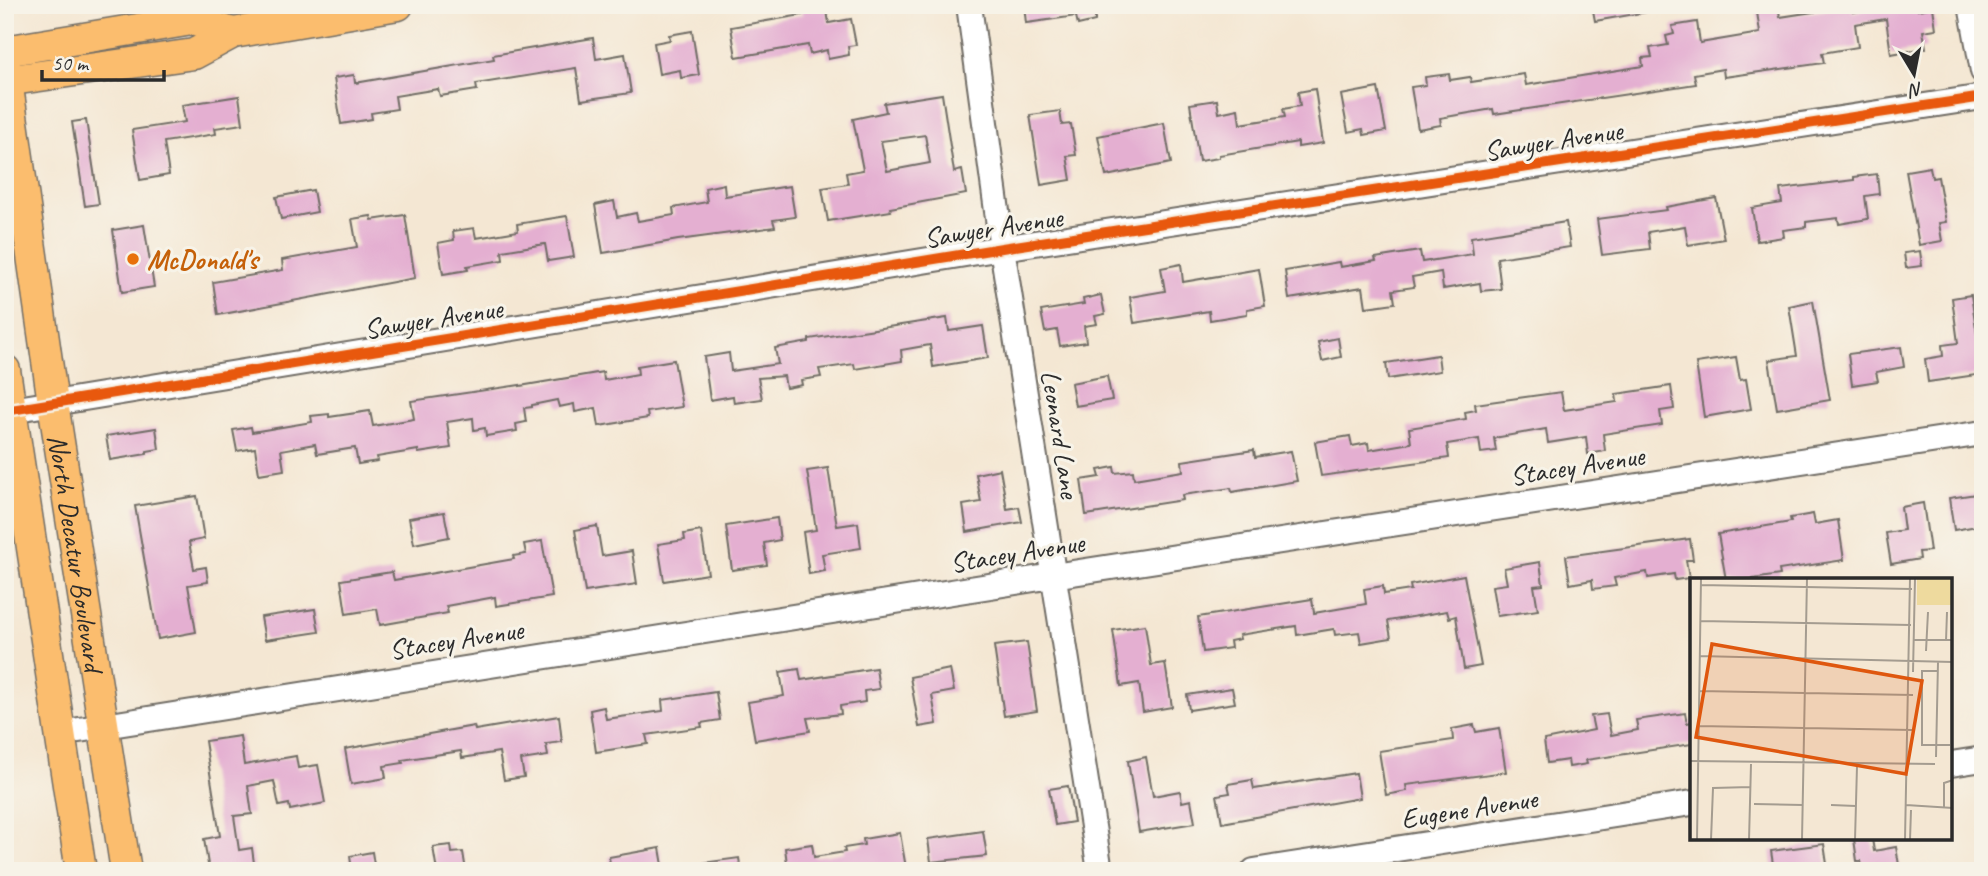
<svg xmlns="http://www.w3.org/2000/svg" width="1988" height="876" font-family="Caveat,sans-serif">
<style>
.building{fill:#e4afd1;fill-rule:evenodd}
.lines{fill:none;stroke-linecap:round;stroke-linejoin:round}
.minor-casing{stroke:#716d66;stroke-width:28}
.major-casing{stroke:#716d66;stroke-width:33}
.minor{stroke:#fff;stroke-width:24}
.major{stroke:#fbbd6e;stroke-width:30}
.cycleway-casing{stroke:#f7f3e8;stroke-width:15}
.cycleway{stroke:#e8590c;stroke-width:10}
.food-dot{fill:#e8710a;stroke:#f7f3e8;stroke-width:2.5}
.labels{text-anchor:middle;stroke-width:6;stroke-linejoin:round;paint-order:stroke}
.street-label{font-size:28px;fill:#2b2b2b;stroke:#f7f3e8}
.food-label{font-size:28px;font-weight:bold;fill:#c56008;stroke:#f7f3e8;text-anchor:start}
.inset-road{fill:none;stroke:#a49c90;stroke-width:2}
.view{fill:#df570e;fill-opacity:0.15;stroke:#df570e;stroke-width:3.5}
.inset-edge{fill:none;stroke:#2b2b2b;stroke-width:3.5}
</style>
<rect width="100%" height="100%" fill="#f7f3e8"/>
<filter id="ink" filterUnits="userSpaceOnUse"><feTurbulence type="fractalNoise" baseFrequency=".0143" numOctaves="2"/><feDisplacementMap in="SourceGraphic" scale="14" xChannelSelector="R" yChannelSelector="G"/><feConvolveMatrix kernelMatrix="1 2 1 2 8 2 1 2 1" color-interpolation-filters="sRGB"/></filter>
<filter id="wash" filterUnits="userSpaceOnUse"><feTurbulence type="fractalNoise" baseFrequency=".00686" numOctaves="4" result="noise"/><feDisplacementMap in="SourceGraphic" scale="28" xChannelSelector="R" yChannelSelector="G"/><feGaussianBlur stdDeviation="1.57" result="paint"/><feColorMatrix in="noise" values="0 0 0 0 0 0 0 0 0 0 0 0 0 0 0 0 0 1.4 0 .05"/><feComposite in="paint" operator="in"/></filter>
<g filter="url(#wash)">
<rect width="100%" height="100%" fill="#f4e7d3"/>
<g id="blocks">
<g class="building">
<path d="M800,5h26l3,18 22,-4 5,26 -8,1 1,9 -21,4 -1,-9 -17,4 -2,-9 -72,12 -5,-30 71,-12z"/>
<path d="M1024,5h71v16l-17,4 -2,-9 -50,7z"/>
<path d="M1592,5h55v7l-52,9z"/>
<path d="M1756,5h22l2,12 72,-11 1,6 26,-5 -1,-2h39l1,5 15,-3 3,22 -13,2 3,17 -35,6 -5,-35 -31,5 3,23 -36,6 2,10 -100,14 -1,-8 -29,5 2,10 -202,30 -1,-5 -53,9 1,7 -23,4 -7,-42 15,-2 -1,-8 24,-3 1,6 20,-3 1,5 53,-8 2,11 117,-19 -1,-8 10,-1 -2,-9 18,-3 -2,-9 8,-2 -2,-8 25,-4 3,21 60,-10z"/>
<path d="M692,31l7,44 -18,3 -1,-8 -21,4 -5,-31 16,-3 -1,-5z"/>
<path d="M593,38l3,21 29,-5 6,39 -50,7 -5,-32 -100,16 1,6 -37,6 -2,-7 -43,7 2,13 -26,4 1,6 -31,5 -7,-46 20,-3 1,8 139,-24 -1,-4z"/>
<path d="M1378,88l8,43 -22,4 -1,-6 -15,3 -7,-37z"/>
<path d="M1315,89l8,54 -25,4v-5l-79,13v3l-20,3 -9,-57 27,-4 2,13 19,-4 2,15 45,-7 -2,-8 17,-3 -2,-14z"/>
<path d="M942,94l12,78 8,-2 4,24 -76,14 1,3 -63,10 -6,-33 26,-4 -2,-11 17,-3 -10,-51 33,-7 -2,-9zM925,135l5,28 -43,8 -6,-30z"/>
<path d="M239,96l4,28 -28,4 1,6 -52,8 5,33 -29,5 -8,-50 53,-8 -3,-17z"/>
<path d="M1060,111l2,14 9,-1 5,31 -9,1 4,24 -30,5 -11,-70z"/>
<path d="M86,120l13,84 -14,2 -13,-84z"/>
<path d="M1164,123l7,40 -65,13 -8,-40z"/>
<path d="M1930,167l2,11 6,-1 8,45 -7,1 3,18 -23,4 -13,-74z"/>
<path d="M1877,174l2,20 -14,2 3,23 -29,5 -1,-6 -32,4v5l-23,3 1,7 -27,4 -5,-33 30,-5 -2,-14 74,-9v-3z"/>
<path d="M724,184l1,12 65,-10 5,31 -22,3 2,7 -97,13 -75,13 -8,-48 19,-4 3,16 19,-4 2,8 36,-6 -1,-7 34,-6 -2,-14z"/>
<path d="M313,190l4,22 -36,7 -5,-22z"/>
<path d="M1716,198l8,41 -36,6 -3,-19 -37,6 2,17 -48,6 -5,-36 70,-9 -1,-3z"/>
<path d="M405,215l10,63 -197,37 -5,-33 70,-12 -1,-10 75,-13 -5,-28 19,-3 1,4z"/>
<path d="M567,216l7,41 -26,4 -3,-17 -43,7 1,9 -36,6 1,4 -25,4 -5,-31 16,-3 -1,-9 21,-3 2,10 42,-7 -1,-7z"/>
<path d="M1566,222l4,25 -73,11 4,31 -20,2 -1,-8 -37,6 -2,-17 -29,5 2,10 -21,3 2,13 -29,4 -3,-20 -74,12 -4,-28 54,-9 1,5 36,-6 -1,-3 45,-7 2,11 51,-8 -2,-17z"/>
<path d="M144,225l10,62 -32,5 -9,-62z"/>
<path d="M1920,251l2,15 -16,2 -2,-15z"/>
<path d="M1181,264l2,18 76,-13 6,37 -18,3v5l-37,6 -1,-9 -75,12 -4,-26 35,-6 -4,-23z"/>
<path d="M1101,295l4,19 -10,2 2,8 -13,2 2,16 -26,4 -3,-16 -12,2 -4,-21 43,-7 -1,-5z"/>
<path d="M1971,295l12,79 -55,8 -3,-23 18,-3 -1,-11 16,-2 -6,-45z"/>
<path d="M1813,301l17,99 -53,9 -8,-49 28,-4 -8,-50z"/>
<path d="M947,318l2,13 34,-5 5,32 -55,9 -3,-22 -29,5 1,11 -47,8 -1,-5 -35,5 2,8 -20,3 1,5 -16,3 -2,-12 -26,2 4,21 -28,4 -1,-7 -23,4 -6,-43 25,-4 2,18 47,-7 -3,-16 34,-6v-3z"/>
<path d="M1338,338l3,19 -19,4 -4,-19z"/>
<path d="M1901,347l3,20 -28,5 2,9 -26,4 -4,-31z"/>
<path d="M1438,355l2,16 -52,8 -2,-16z"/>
<path d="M1736,357l4,23 6,-1 5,30 -47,8 -8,-54z"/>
<path d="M674,360l8,47 -35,5 1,6 -49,8 -3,-18 -21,4 -1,-8 -15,3 -2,-7 -25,5v2l-8,1 2,14 -10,2 1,7 -31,5 -1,-8 -11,2 -1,-12 -26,4 4,26 -33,5v-3l-41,7 1,4 -20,3 -3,-16 -38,6 -2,-10 -34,6 3,20 -25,4 -4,-26 -18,3 -4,-21 18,-3 1,5 60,-10 -1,-6 18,-2v3l41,-6 3,15 41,-7 -3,-18 109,-16v1l83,-14 1,8 34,-6 -1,-8z"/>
<path d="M1107,376l5,24 -37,6 -4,-23z"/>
<path d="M1671,386l3,23 -14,2 2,14 -59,9 2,17 -17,3 -2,-17 -38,6 -2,-14 -52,9 2,13 -15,2 -2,-14 -32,5 2,14 -128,18 -6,-34 35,-6 2,10 16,-3 1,7 42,-7 -2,-15 57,-9 -1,-7 11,-2 -1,-6 86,-12 3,18 53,-8 -1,-8z"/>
<path d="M156,428l3,21 -12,2v3l-37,6 -4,-24z"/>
<path d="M1254,450l1,7 36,-6 6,30 -65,11 -1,-4 -49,7 1,5 -97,15 -5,-35 19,-3 -2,-7 16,-3 1,6 18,-2 1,8 49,-8 -1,-10z"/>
<path d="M828,468l9,58 21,-3 3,25 -39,6 3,17 -16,3 -6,-42 13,-2 -9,-59z"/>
<path d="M1000,469l7,40 12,-2 3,15 -55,10 -4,-27 18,-3 -5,-28z"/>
<path d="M1983,493v32l-29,5 -5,-32z"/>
<path d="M197,496l7,43 -15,3 5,27 12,-2 2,15 -20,3 8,47 -38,7 -23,-133z"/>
<path d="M1923,503l7,48 -11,1 1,7 -29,5 -5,-31 18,-3 -3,-23z"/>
<path d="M444,512l5,25 -35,7 -5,-26z"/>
<path d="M1813,514l2,10 23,-4 6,40 -65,10 1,5 -34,5h-20l-8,-46 73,-12 -1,-4z"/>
<path d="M777,518l3,22 -16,3 3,22 -35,5 -6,-44z"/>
<path d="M597,526l5,30 30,-5 5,33 -52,8 -10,-62z"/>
<path d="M701,531l7,43 -44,7 -6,-37 27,-4 -1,-6z"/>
<path d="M1690,539l3,21h-7l3,18 -14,2 -1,-6 -26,4 -1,-6 -33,6 2,8 -23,3 -1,-9 -22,4 -4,-28z"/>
<path d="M542,541l10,56 -56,9 -1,-9 -49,9 2,7 -68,12 -3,-16 -31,5 -5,-34 51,-8 2,8 120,-21 -1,-3 13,-2 -2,-10z"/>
<path d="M1540,562l3,23 -9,1 4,24 -41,6 -5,-30 15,-2 -3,-16z"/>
<path d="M1464,575l17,91 -17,3 -8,-53 -7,2 -2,-7 -59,10 3,17 -30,5 -2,-11 -24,3 -1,-6 -37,6 -1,-9 -57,9 1,4 -10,2 1,7 -28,4 -5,-35 114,-18 2,14 52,-9 -2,-15 19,-3 1,8 27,-4 -1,-5z"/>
<path d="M315,609l4,23 -54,8 -4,-23z"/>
<path d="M1145,625l6,40 14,-2 7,44 -29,5 -4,-29 -18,3 -8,-56z"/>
<path d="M1027,642l10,69 -33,5 -10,-70z"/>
<path d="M876,668l3,21 -15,2 1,11 -25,4 1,8 -34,4 3,13 -55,9 -7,-38 36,-6 -4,-24 19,-3 2,11z"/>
<path d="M950,669l4,22 -22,4 5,29 -18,3 -9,-50z"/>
<path d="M1232,688l3,15 -46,7 -2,-15z"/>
<path d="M716,692l4,28 -19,3 1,4 -56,8 2,9 -52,8 -6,-42 14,-3 2,12 57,-8 -1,-11z"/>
<path d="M1685,713l2,10 5,-1v22l-106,16 1,4 -18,3 -1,-7 -21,3 -3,-23 50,-10 -3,-14 16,-2 4,21 27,-5 -2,-10z"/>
<path d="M559,716l3,26 -16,2 2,12 -27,4 3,17 -20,3 -5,-28 -37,6 -1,-7 -59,9 1,3 -19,3 2,12 -35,6 -6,-35 129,-23 1,4z"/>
<path d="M1474,725l2,7 23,-4 7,44 -100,13 1,6 -21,4 -7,-44 74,-11 -1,-11z"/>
<path d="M240,736l4,29 52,-9 2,12 20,-3 7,38 -35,7 -1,-6 -10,2 -5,-25 -26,5 4,28 -18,2 5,34 13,-2 3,23h-46l-5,-32 16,-3 -15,-95z"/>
<path d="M1146,757l7,39 27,-5 2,11 9,-2 4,23 -56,9 -11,-71z"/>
<path d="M1356,773l4,25 -138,25 -5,-28 13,-2 -2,-9 24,-4 2,9z"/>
<path d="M1068,786l6,36 -19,3 -6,-36z"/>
<path d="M983,831l4,25 -56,6 -3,-23z"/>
<path d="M900,833l6,35 -15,3h-103l-3,-23 27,-4 2,13 31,-5 -1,-4 20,-3 -1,-6z"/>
<path d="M1854,839h18l2,12 22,-4 4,24h-37l-2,-10h-4z"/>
<path d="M1824,844l4,27h-54l-3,-20z"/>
<path d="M451,845l1,8 11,-1 3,19h-29l-4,-24z"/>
<path d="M660,848l4,23h-53l-2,-14z"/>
<path d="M372,852l3,19h-23l-2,-15z"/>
<path d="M739,858l2,13h-38l-1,-8z"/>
</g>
</g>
</g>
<g filter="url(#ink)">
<use href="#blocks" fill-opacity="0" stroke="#716d66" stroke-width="2"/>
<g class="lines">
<g class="minor-casing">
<g id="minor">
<path d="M969,5l33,243 98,623"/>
<path d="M1971,5l12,66"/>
<path d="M11,410l991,-162 981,-151"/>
<path d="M60,733l993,-157 930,-143"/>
<path d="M1951,764l32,-5"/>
<path d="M1254,871l438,-68"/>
</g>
</g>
<g class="major-casing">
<g id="major">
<path d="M5,51l187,-31 41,13"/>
<path id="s1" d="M5,66l48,337 73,468"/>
<path d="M5,81l189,-27 39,-21 165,-28"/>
<path d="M5,370l76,501"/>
</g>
</g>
<use href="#minor" class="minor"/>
<use href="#major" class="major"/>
<g class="cycleway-casing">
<path id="cycleway" d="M11,410l991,-162 981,-151"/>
</g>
<use href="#cycleway" class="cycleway"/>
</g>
</g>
<circle class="food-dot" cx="133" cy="259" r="7"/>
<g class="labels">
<g class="street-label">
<text transform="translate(1553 140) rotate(-9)" y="10">Sawyer Avenue</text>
<text transform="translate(993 227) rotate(-9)" y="10">Sawyer Avenue</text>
<text transform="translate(433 318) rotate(-9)" y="10">Sawyer Avenue</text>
<text transform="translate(1061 434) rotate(81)" y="10">Leonard Lane</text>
<text transform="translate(1577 465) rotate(-9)" y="10">Stacey Avenue</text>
<text dy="10" stroke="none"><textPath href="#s1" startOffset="492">North Decatur Boulevard</textPath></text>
<text transform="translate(1017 552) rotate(-9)" y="10">Stacey Avenue</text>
<text transform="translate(456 639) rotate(-9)" y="10">Stacey Avenue</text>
<text transform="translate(1469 808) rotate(-9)" y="10">Eugene Avenue</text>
</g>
<g class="food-label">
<text x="147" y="269">McDonald's</text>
</g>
</g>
<g transform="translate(1690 578)">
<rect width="262" height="262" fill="#f4e7d3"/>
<path d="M227,0h35v27h-35z" fill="#eeda9e"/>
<path class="inset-road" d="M10,7l212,4M10,43l211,4M224,62h39M256,63l1,-29M236,73l2,-39M9,78l254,6M247,93h-15v74h28M223,94l2,-94M9,113l214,4M8,148l214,4M246,179l2,-95M0,183l245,3M64,226l49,1M141,227l25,1M216,227l47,3M254,230v-25l9,-3M7,262l4,-262M21,262l2,-52 38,-1M59,262l2,-76M112,262l5,-262M165,262l2,-74M215,262l5,-262M220,262l1,-30"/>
<path class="view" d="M22,66l210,37 -16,93 -210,-37z"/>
<rect width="262" height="262" class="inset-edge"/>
</g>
<rect width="1988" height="876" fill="none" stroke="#f7f3e8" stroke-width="28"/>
<g transform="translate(1914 74) rotate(170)" stroke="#f7f3e8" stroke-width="5" paint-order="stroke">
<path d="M0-5L12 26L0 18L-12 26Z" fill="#2b2b2b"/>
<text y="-10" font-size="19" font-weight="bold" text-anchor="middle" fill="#2b2b2b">N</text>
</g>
<path d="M42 70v10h122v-10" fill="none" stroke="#2b2b2b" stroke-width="3.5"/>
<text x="52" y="70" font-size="21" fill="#2b2b2b" stroke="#f7f3e8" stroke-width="5" paint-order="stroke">50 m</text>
</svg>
